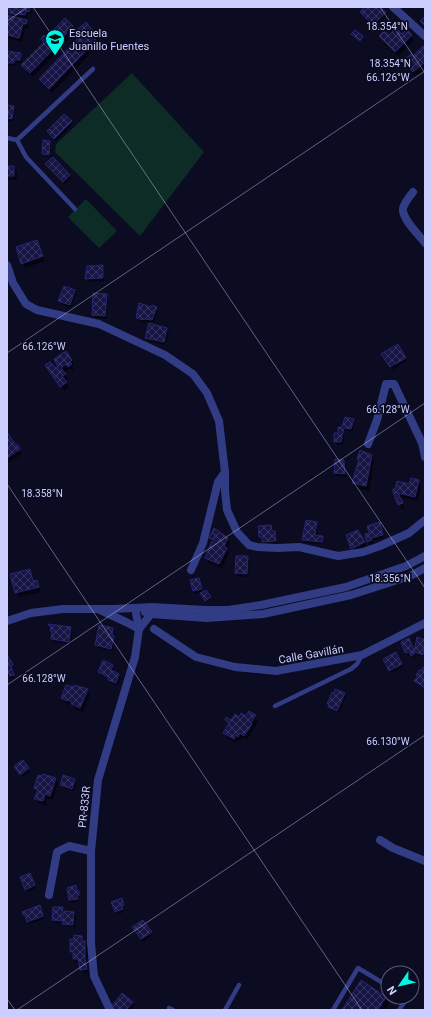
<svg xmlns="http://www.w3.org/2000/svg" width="432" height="1017" font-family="Roboto,sans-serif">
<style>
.garden{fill:#0d2c26}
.shadow{fill:#0007}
.building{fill:url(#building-cross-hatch);stroke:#272573}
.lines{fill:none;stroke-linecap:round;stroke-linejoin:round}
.service{stroke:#313c85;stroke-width:4.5}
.minor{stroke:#313c85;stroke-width:8}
.tertiary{stroke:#313c85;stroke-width:8}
.ticks{fill:none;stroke:#cbceff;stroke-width:1;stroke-opacity:0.45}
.labels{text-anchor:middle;stroke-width:3.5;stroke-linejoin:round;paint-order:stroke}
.poi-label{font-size:11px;fill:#cbceff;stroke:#0b0b21;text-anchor:start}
.street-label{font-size:11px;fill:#cbceff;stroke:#0b0b21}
.ticks-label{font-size:10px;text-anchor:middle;fill:#cbceff;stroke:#0b0b21;stroke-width:3.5;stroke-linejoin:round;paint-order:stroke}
</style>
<defs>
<pattern id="building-cross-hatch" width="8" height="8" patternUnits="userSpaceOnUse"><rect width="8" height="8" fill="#171544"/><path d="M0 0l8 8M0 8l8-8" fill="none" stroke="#373660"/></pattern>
</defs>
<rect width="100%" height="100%" fill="#0b0b21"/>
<g class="garden">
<path d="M132,73l72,79 -64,84 -85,-84 1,-8z"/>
<path d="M86,199l31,32 -18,17 -31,-31z"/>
</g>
<g class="shadow">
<path d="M10,7h22l-1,7h-3l-1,4 -8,-1v2l7,2 3,5 -1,3 -3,-1 -3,14 -15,-4v-20h5l-2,-5z"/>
<path d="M366,7h13l7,9 -8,9h-6l-11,-13z"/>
<path d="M72,27l3,4 -7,7 1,1 -7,6 1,2 -30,30 -8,-7 -2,-5 21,-22 -2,-4h4z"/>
<path d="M78,30l17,6 3,4 -2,2 2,4 -46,47 -9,-9 -3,-4 42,-44z"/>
<path d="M402,36h9l3,4 -16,17 -15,-16 -3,-4z"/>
<path d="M425,49v19l-9,8 -12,-15z"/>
<path d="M7,52l13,1 2,3 -1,7 -6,-1v4l-8,-1z"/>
<path d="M7,106l7,1 1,3 -2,12 -6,-1z"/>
<path d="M71,122l1,3 -16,16 -8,-10z"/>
<path d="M49,142l2,3 -1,12h-5l-2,-3z"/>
<path d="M7,148l1,19h6l3,5v8h-10z"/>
<path d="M48,167l22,8 1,3 -6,6z"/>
<path d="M37,241l8,20 -20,7 -3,-5z"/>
<path d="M102,266l2,3v12l-16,1 -2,-3z"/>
<path d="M74,290l2,3 -5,15 -10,-4 -2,-3z"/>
<path d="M106,295l2,3 -2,21 -11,-1 -2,-3z"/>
<path d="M152,308h4l2,3 -4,11 -9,-1v2l-7,-2 -1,-3z"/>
<path d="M149,325l18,4 2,3 -4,13 -17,-4 -2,-3z"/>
<path d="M397,345l10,16 -15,9 -9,-16z"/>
<path d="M72,360l2,5 -2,2 2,3 -2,1 -2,-3 -6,5 4,6 -3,2 4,6 -5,4 -15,-21h7z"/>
<path d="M345,418l8,2 2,3 -3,9 -7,-2 -2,15h-6l-2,-4 4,-7 5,-6z"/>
<path d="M7,434l15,20 -15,10z"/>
<path d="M372,455l2,5 -5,31 -13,-3 -2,-5 6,-22 -1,-2z"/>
<path d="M336,460l8,1 2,3v13l-10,-1 -1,-3z"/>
<path d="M419,481l2,5 -3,15 -18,-4 5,12 -3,1 -8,-18z"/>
<path d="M316,523l2,3 -1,11h5l1,2h-2v5l-16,-1 -2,-3z"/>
<path d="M271,526l2,6h2l1,3 1,9h-12l-5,-7z"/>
<path d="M381,526l3,12 -12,3 1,3 -3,1 -2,-3 3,-9z"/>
<path d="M358,531l8,15 -13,6 -5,-16z"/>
<path d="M210,538h18l2,5 -3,8 2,2 -7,15 -14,-6 -2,-4 6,-16z"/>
<path d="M247,557l2,3 -1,17 -11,-1 -1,-3z"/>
<path d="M29,570l5,11h2l3,5 2,6 -22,5 -3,-5z"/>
<path d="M200,582l3,11 3,-2 4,8 -3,2 -6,-9 -5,2 -2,-3z"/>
<path d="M71,628l2,3 -2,13 -17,-2 -2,-3z"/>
<path d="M113,629l1,3 -1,5 2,3 -2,11 -15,-3 -2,-3z"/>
<path d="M418,639l7,2v13l-1,3 -10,-3 1,4h-2l-2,-3 -3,1 -6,-13 8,-1 4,10z"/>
<path d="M396,654l7,13 -12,6 -7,-13z"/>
<path d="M7,656l7,12 -2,1 3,9 -3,1 -2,-4 -3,2z"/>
<path d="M112,666l2,3 -1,3 6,3 2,3 -3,7 -7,-2 -2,-4 -8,-4 -2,-3z"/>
<path d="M425,670v19l-8,-5 -1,-3 2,-4 -1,-2z"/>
<path d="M70,686l4,2 13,2 3,5 -7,17 -8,-3 -3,-4 -7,-2 -3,-5z"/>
<path d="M344,694l2,3 -7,16 -8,-3 -3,-6z"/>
<path d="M255,716l3,5 -11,19 -4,-3 -2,4 -3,-1 -2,3 -9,-5 -3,-5 5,-8 -3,-5 5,2 8,-4z"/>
<path d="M23,761l7,11 -8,5 -5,-7z"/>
<path d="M55,778l3,5 -5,17 -6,-1 -1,7 -8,-3 -3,-4 3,-6 -3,-5z"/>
<path d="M75,780l1,3 -2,8 -11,-3 -2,-3z"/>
<path d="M31,877l5,11 -8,4 -2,-3z"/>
<path d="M75,887l5,11 -2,1 1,3 -8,1 -1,-3z"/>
<path d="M123,902l2,6 -3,1 2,3 -6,2 -2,-3z"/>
<path d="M62,908l2,4 10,1 2,3 -1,11 -10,-1 -2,-2 -8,-1 -2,-3z"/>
<path d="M41,910l3,9 -14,5 -3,-7 -2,1 -1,-3z"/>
<path d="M135,930l16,2 2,3 -10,7z"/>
<path d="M82,937l6,10 -1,18 2,8 -5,1 -4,-10h-4l-5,-12v-12l3,1z"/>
<path d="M385,997l4,7 -4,6h-42z"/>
<path d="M132,1003l2,3 -4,4h-16l-2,-3z"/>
</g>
<g class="building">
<path d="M8,7h22l-1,5 -3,-1 -1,4 -7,-1 -1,1 -8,-2 1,-4h-2z"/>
<path d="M364,7h16l6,5 -10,10h-6l-10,-10z"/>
<path d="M7,15l20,5 -1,4h-3l-4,14 -12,-3z"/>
<path d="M425,16v10l-5,-5z"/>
<path d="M65,18l8,8 -7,6 1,1 -7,7 1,1 -31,32 -9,-8 23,-23 -3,-3 3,-4 2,3z"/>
<path d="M86,22l10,13 -2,3 2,2 -47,49 -10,-10 42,-44 -4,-5z"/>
<path d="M396,28l6,6 5,-5 5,6 -17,17 -16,-16 5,-5 5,4z"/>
<path d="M355,30l8,6 -3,5 -9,-7z"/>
<path d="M423,46l2,1v15l-12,10 -10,-11 8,-7 2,2z"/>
<path d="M7,51l14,2 -1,7h-6v3h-7z"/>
<path d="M7,105l7,1 -2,13 -5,-1z"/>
<path d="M64,114l8,7 -18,18 -7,-8z"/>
<path d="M43,140l7,1 -1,14 -7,-1z"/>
<path d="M53,157l17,18 -7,7 -18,-18z"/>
<rect x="7" y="166" width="7" height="10"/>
<path d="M37,240l6,16 -22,8 -5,-17z"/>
<path d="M103,265v13l-18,1 2,-13z"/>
<path d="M64,286l11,4 -5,15 -12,-4z"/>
<path d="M93,293l14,1 -2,22 -13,-1z"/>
<path d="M139,303l12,4 1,-2 5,2 -5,13 -8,-1 -1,1 -7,-2z"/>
<path d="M149,323l18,5 -3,14 -19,-4z"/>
<path d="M398,344l8,14 -16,9 -9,-13z"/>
<path d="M66,351l6,9 -2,2 2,2 -4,3 -2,-3 -5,4 5,6 -4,2 5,6 -7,5 -15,-22 5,-3 6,6 2,-1 -4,-8z"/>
<path d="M345,417l9,2 -3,10 -7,-1 -3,14h-7v-9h4v-6h4z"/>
<path d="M7,432l9,13 1,-1 3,5 -13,9z"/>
<path d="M360,450l12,5 -6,31 -14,-3 7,-24h-2z"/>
<path d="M335,459l9,1 1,14 -11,-1z"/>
<path d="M411,478l8,2 -4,17 -17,-4 5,10 -5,2 -5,-13v-3h2l2,-8 12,3z"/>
<path d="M306,520l11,2 -2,13 8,1 -1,6 -20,-2z"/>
<path d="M380,522l3,13 -12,3 1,2 -5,2 -2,-8 4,-1 -2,-7z"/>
<path d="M271,525l1,6h3l1,10 -14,1v-5h-3l-1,-11z"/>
<path d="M214,528l14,10 -4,8 3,2 -8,16 -14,-6 7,-17 5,3 1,-2 -9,-4z"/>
<path d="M358,530l7,12 -14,7 -5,-14z"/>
<path d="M236,556h12l-1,18 -12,-1z"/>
<path d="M30,569l3,12 4,-1 2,7 -24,6 -5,-19z"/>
<path d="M199,578l3,11 -9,2 -3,-11z"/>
<path d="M206,590l5,7 -6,4 -5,-8z"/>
<path d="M48,624l23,3 -2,15 -18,-3 1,-8h-2l1,-5 -3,-1z"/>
<path d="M99,625l14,3 -1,7 2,1 -3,13 -16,-4z"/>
<path d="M417,637l8,3 -2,15 -9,-3z"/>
<path d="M409,638l5,12v4l-3,2 -2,-4 -4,1 -4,-11z"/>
<path d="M396,652l6,12 -13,7 -6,-12z"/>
<path d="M7,655l3,5h1l2,5 -2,1 3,9 -4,1 -1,-3h-2z"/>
<path d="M103,660l10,5 -2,5 8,4 -3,9 -8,-3v-3l-10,-5z"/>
<path d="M423,667l2,2v19l-11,-7 4,-5 -2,-1 3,-5 2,1z"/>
<path d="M66,685l8,2v-2l14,4 -8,19 -9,-4 1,-2 -4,-2 -1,1 -6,-3z"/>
<path d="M335,689l10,4 -8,18 -9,-4 1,-3h-2l5,-12 2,1z"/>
<path d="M249,711l7,4 -5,8 1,1 -8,12 -4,-3 -2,4 -2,-2 -2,4 -11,-6 6,-10 -4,-3 1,-3 5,3 4,-6 4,3 2,-4 5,3z"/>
<path d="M23,760l6,8 -9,7 -6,-9z"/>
<path d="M43,774l13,4 -6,18 -5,-2 -2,7 -9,-2 4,-9 -4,-2 4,-13 4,1z"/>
<path d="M63,775l12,4 -3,10 -12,-4z"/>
<path d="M30,873l5,12 -10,5 -5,-13z"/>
<path d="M76,885l1,6h2v4l-2,1 1,3 -9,1 -2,-12z"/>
<path d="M122,898l2,7 -2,1 1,3 -8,3 -4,-10z"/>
<path d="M40,905l3,11 -16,6 -2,-7h-2l-1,-3z"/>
<path d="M53,907h10l-2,14 -9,-1z"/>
<path d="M64,911l10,1 -1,13 -11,-1z"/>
<path d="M143,920l9,12 -11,7 -9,-12z"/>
<path d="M74,935l8,1v5h3v18l2,10 -7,1 -2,-11h-5v-7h-3v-13l3,1z"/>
<path d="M361,980l25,17 -8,13h-36z"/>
<path d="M122,993l11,9 -7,8h-11l-4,-3z"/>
</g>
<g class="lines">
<g class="service">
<path d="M7,138l10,2 76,-71"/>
<path d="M17,140l9,17 49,52"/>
<path d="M275,706l76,-37 6,-5 5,-9"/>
<path d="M169,1008l4,2"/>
<path d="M225,1010l14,-25"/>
<path d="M333,1010l25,-42 30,18"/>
<path d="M399,1010l8,-12 -1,-1"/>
</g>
<g class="minor">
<path d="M393,7l32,29"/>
<path d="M413,192c-4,5 -8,10 -10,16 -2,10 16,27 22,35"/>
<path d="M7,265l6,18 13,21 11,6 62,14 66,31 28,19 14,19 12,28 6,51v19l2,19 10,22 12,13 8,2 21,1 21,-1 39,9 25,-4 17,-6 29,-13 16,-13"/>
<path d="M368,444l9,-24 9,-36h8l28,59 3,14"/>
<path d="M191,570l12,-27 15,-61 7,-10"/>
<path d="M145,612l6,2 56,4 56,-4 88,-19 59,-19 15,-8"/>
<path d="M7,621l24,-8 32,-4h51l38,-2 53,3h23l33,-5 85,-18 60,-21 19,-10"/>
<path d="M154,629l42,28 39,10 41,4 86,-16 63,-32"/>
<path d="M380,840l13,8 32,13"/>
<path d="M49,895l8,-43 12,-6 22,5"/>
</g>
<g class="tertiary">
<path d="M98,609l28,13 13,7 12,-15"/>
<path d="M110,1010l-16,-34 -3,-33v-92l7,-71 37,-123 4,-28 -4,-21"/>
</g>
</g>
<path class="ticks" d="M33,7l392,581M380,7l45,66M7,21l21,-14M7,353l418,-282M7,484l355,526M7,685l418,-282M7,999l8,11M17,1010l408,-275"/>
<defs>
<g id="school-pin" transform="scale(1)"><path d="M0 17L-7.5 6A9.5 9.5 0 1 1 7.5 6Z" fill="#00f6e5" stroke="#0b0b21"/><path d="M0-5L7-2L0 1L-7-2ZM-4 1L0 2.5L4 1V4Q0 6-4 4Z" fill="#111"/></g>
</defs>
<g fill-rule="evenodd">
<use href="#school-pin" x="55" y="39"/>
</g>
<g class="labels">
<g class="poi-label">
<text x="69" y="37">Escuela<tspan x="69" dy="13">Juanillo Fuentes</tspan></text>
</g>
<g class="street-label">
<text transform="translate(311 654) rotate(-10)" y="4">Calle Gavillán</text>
<text transform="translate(84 807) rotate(-84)" y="4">PR-833R</text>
</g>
</g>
<g class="ticks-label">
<text x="387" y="30">18.354°N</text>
<text x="390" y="67">18.354°N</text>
<text x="388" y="81">66.126°W</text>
<text x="44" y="350">66.126°W</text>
<text x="388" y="413">66.128°W</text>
<text x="42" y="497">18.358°N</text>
<text x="390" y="582">18.356°N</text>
<text x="44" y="682">66.128°W</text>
<text x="388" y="745">66.130°W</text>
</g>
<rect width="432" height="1017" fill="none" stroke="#cbceff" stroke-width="16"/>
<g transform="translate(400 985) rotate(236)"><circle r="19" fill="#0b0b21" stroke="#58597a"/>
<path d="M0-3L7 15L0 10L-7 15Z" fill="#00f6e5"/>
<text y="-6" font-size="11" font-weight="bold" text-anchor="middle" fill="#cbceff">N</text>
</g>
</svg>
